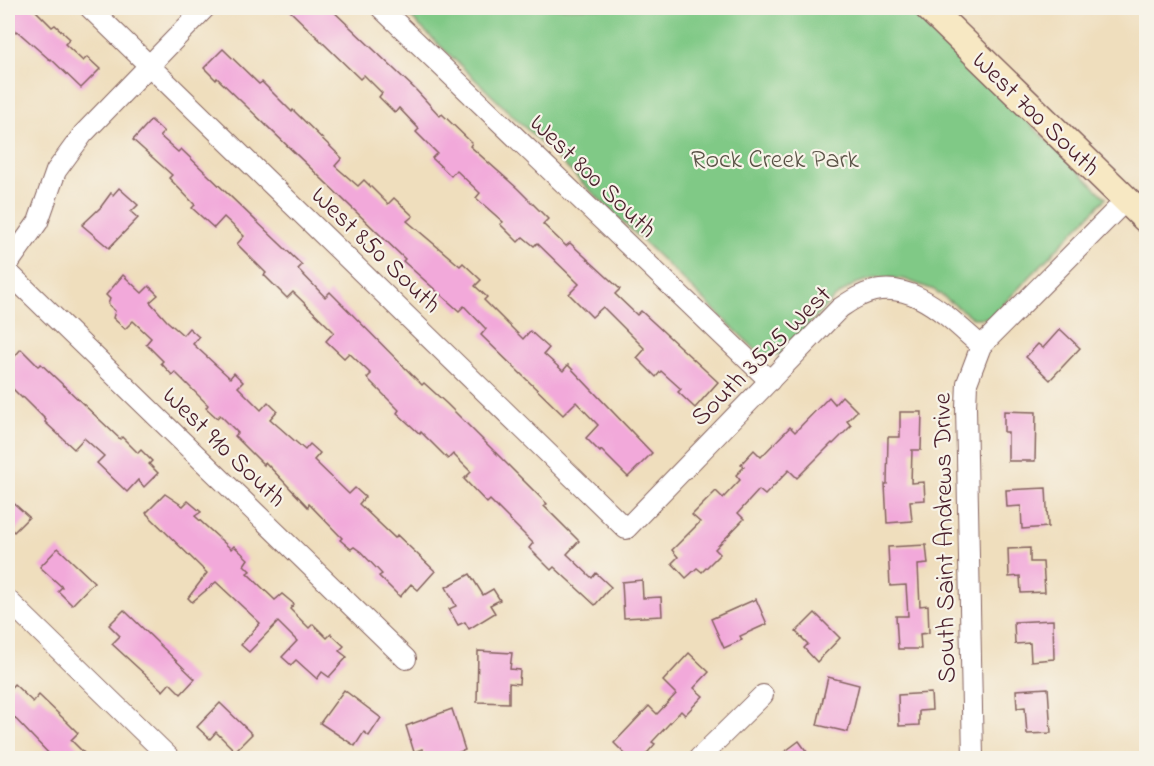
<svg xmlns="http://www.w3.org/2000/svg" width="1154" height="766" font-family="'Indie Flower',sans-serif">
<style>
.green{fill:#80c986;stroke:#657458;stroke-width:1.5}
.building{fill:#f2a9da}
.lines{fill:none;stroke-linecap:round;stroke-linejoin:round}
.street-casing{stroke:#84625e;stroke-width:22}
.secondary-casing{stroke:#84625e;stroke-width:30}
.street{stroke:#fff;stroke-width:20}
.secondary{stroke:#f7e8c3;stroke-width:27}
.labels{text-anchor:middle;stroke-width:4.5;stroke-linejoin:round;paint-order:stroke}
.street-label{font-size:26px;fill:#4a1f2b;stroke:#f7f3e8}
.park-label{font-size:26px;fill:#5a5246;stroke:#f7f3e8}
</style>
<rect width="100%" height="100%" fill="#f7f3e8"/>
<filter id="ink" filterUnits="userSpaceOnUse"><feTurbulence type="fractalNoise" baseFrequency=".0167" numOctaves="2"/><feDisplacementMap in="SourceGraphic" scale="12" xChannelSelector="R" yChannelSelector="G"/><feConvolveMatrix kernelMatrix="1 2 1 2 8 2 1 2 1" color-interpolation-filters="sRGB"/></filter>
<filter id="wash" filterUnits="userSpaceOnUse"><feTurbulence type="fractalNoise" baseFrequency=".008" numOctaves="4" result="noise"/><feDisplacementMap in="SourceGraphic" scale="24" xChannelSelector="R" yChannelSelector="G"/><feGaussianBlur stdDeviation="1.35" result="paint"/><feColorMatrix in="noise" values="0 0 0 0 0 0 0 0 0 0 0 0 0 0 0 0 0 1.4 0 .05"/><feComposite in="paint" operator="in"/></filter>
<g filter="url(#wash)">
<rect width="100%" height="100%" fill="#efdebd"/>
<path class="green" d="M401,8h510l195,190 -116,120h-17l-39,-28 -30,-11 -25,-2 -24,7 -22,15 -54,56 -20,-2z"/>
<g id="blocks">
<g class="building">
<path d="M8,8h25l19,19 3,-2 15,14 -5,5 18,17 4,-4 13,12 -19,19 -30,-29 -1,1 -33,-29 -1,1 -8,-8z"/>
<path d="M287,8h43l86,82 24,26 2,-2 30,29 -2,3 47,42 31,31 -5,5 23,22 4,-3 50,46 -5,5 22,21 4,-4 77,71 -23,26 -17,-16 3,-3 -20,-18 -5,6 -19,-19 8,-9 -42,-42 -11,10 -23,-23 10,-10 -42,-41 -3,3 -11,-9 -5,5 -18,-18 3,-2 -27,-24 4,-5 -24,-23 -5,6 -19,-18 5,-5 -21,-21 3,-3 -20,-21 -4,5 -16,-16 3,-4 -18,-18 -4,4z"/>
<path d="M223,49l36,35 3,-2 30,30 1,-2 49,48 -7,8 23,20 6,-6 24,24 6,-6 19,18 -6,5 53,45 3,-3 18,17 -6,6 12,11 -3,3 39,39 7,-8 19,17 -5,6 19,17 5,-6 84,88 -24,24 -27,-27 -1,2 -14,-14 12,-13 -22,-23 -13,13 -82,-80 5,-6 -22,-23 -5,5 -56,-50 2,-2 -188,-181 -1,2 -12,-12z"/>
<path d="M151,120l13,12 -4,4 18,16 3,-3 121,116 -4,4 27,28 5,-5 92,93 2,-2 23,21 100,100 -3,2 35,35 -12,13 25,24 4,-5 15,14 -16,18 -41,-38 -3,3 -22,-22 4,-5 -43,-43 -3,3 -23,-24 7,-7 -18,-18 -5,5 -27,-27 -1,2 -23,-21 2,-3 -32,-32 4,-4 -22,-21 -5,5 -18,-17 8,-9 -41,-40 -6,6 -23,-23 2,-2 -29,-29 7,-8 -20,-19 -10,11 -22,-20 3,-3 -26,-27 3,-3 -39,-35z"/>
<path d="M119,188l19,17 -7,7 7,6 -29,30 -27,-23 18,-17 11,-15 2,2z"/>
<path d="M123,275l19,18 7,-7 9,9 -8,7 17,19 16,14 6,-7 10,9 -6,7 37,34 4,-5 9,9 -5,5 23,23 7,-8 9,9 -7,8 35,31 5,-6 10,9 -6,7 35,34 6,-6 10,9 -6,7 36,34 2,-3 38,36 -17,19 -7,-6 -11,13 -21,-21 3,-2 -21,-22 -7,-5 -3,2 -11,-9 2,-2 -33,-34 -1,3 -43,-45 -1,3 -29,-29 3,-3 -18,-18 -3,3 -11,-10 2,-3 -33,-33 -3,3 -11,-12 2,-2 -17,-17 5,-6 -18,-17 -8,8 -12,-11 2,-7 -7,-7 2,-5 -4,-4z"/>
<path d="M1060,329l20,19 -30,32 -24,-23 12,-13 5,4z"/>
<path d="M21,349l17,17 3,-2 79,75 2,-2 16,16 3,-3 11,11 -3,3 9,9 -14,14 -6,-7 -11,12 -30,-29 7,-7 -20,-18 -10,11 -29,-27 1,-2 -23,-23 -1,1 -14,-14v-20z"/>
<path d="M842,396l15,15 -10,10 4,5 -18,18 -1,-1 -35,35 -8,-8 -24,25 -6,-5 -21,23 6,6 -29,30 5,5 -18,18 -5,-4 -11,10 -14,-15 6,-6 -6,-7 28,-28 -8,-7 24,-24 7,7 17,-18 -4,-5 8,-8 -3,-3 13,-14 7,7 29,-30 5,5 34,-35 6,7z"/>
<path d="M1004,411l32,1 -1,49h-27v-29h-4z"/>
<path d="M900,412h22l-1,38h-9l-1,33 13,-1 1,18 -15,1 2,20 -25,2 -2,-39h2l1,-47h12z"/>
<path d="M1046,488l2,39 -26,2 -1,-23 -14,1 -1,-17z"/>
<path d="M165,494l18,12 5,-5 13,11 -6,4 36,33 3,-3 14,13 -4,6 6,6 -3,2 28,27 7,-6 12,10 -4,5 19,19 4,-4 14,14 4,-4 13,12 -5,5 8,6 -18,20 -7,-5 -5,7 -21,-19 -5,5 -9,-8 15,-16 -19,-19 -29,30 -8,-7 19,-22 -44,-41 -24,20 -4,-4 19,-25 -61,-60z"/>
<path d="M8,498l21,19 -15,15 -6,-6z"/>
<path d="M926,545l2,19 -10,1 2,41 8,-1 1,28 -9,1 1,15h-23l-2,-33h12l-2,-31 -16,1 -2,-39z"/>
<path d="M58,548l36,34 -22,23 -14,-14 4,-4 -22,-20z"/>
<path d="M1030,548v14h13l2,30 -24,1 -1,-17 -11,1 -1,-28z"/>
<path d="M470,574l13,21 10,-6 7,11 -10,5 5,8 -26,16 -4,-7 -7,3 -9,-16 7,-3 -10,-19z"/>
<path d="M642,580l1,18 18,-1 1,19 -38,2 -2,-36z"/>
<path d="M756,599l11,25 -27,12 2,4 -18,8 -13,-29z"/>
<path d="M124,610l71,69 -14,15 -11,-11 -7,8 -51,-47 8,-8 -11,-11z"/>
<path d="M815,613l25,25 -23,24 -13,-14 4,-4 -12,-12z"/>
<path d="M1053,620l1,39 -23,2 -1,-18 -15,1 -1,-22z"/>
<path d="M478,651l34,2 -2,16 10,1 -1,14 -10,-1v20l-32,-1z"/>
<path d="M689,653l20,19 -15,16 9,8 -18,19 -4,-4 -29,31 3,2 -13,15h-12l-16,-16 35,-37 8,8 19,-20 -13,-13z"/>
<path d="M828,677l31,8 -11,47 -31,-7z"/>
<path d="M14,684l19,18 6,-7 27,26 12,12 -7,7 19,19h-36l-46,-48v-20z"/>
<path d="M1048,688l3,45 -24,1 -2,-27 -8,1 -1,-18z"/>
<path d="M344,690l37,28 -12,18 -5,-4 -9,14 -35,-23z"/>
<path d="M931,693l1,17 -13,1v14l-20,1 -1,-31z"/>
<path d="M220,703l32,31 -17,17 -19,-19 -6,7 -13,-12z"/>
<path d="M452,709l13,41 -24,9h-15l-4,-10 -8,3 -8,-26z"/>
<path d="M799,741l13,18h-37z"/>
</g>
</g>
</g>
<g filter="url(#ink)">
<use href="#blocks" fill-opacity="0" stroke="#84625e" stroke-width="1.5"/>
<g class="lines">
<g class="street-casing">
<g id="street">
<path d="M90,8l536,521 214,-221c6,-4 13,-9 20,-12 48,-23 88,21 121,50"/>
<path d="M381,8l389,373"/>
<path d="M8,264l30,-42 18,-51 27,-37 122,-126"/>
<path d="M8,272l398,387"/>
<path d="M8,600l162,158"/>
<path d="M699,758l64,-63"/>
<path d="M973,758l-7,-351 1,-24 14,-37 145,-146"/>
</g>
</g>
<g class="secondary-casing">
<path id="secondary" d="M929,8l217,211"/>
</g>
<use href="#street" class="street"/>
<use href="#secondary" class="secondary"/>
</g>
</g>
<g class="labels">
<g class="street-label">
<text transform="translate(1037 113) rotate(44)" y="9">West 700 South</text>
<text transform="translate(594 175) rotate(44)" y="9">West 800 South</text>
<text transform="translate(377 249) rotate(44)" y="9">West 850 South</text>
<text transform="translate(760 355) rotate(-45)" y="9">South 3525 West</text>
<text transform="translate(225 446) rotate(44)" y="9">West 910 South</text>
<text transform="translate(943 538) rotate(-91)" y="9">South Saint Andrews Drive</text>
</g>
<g class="park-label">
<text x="775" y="167">Rock Creek Park</text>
</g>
</g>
<rect width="1154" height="766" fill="none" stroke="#f7f3e8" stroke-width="30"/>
</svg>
